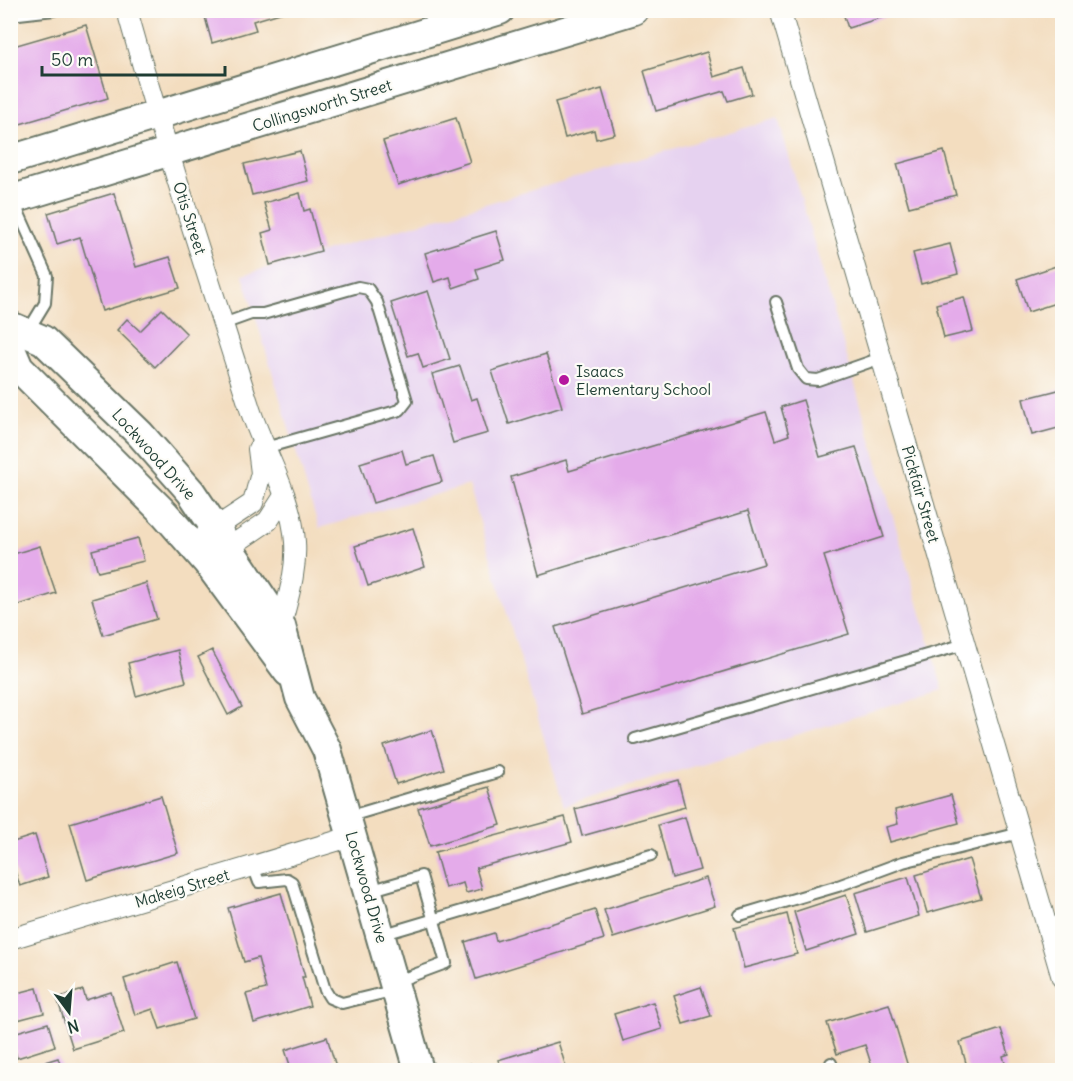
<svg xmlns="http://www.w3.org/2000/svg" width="1073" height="1081" font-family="Delius,sans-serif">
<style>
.built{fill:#e6d2f0}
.building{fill:#e4abea}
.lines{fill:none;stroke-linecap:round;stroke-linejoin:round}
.service-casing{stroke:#697565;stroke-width:14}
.minor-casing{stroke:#697565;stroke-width:22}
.secondary-casing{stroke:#697565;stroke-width:32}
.path{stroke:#697565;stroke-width:4;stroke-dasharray:1.5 4.5;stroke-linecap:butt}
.service{stroke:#fff;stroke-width:10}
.minor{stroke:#fff;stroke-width:20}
.secondary{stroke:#fff;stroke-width:28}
.poi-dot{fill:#b5179e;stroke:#fdfcf7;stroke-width:2}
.labels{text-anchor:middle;stroke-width:4.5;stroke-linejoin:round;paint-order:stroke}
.street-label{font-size:16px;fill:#1f3d34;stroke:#fdfcf7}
.poi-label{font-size:16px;fill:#1f3d34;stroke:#fdfcf7;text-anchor:start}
</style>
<rect width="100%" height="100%" fill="#fdfcf7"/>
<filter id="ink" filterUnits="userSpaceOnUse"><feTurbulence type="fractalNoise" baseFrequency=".0167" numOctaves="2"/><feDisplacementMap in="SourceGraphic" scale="12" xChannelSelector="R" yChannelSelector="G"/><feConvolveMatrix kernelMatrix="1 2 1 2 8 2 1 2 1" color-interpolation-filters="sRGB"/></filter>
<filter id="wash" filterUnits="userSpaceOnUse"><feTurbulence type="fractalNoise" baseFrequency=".008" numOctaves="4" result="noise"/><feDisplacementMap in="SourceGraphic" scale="24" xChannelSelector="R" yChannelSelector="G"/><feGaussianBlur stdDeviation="1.35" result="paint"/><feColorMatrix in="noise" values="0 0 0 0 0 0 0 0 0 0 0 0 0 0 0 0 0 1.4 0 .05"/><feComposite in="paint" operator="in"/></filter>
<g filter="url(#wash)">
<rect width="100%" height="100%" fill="#f3ddbf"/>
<path class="built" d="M778,118l165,572 -379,116 -95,-321 -150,43 -76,-253z"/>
<g id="blocks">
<g class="building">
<path d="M227,10h60v1l-34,10 3,9 -44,13 -7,-26z"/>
<path d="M842,10h47l1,5 -42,13z"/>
<path d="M86,25l22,73 -98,29v-80z"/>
<path d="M707,52l7,25 30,-9 8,26 -24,7 -4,-10 -68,20 -12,-40z"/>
<path d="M602,89l13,45 -19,5 -2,-9 -29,8 -10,-36z"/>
<path d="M456,118l14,44 -72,23 -15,-44z"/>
<path d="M300,151l8,30 -56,14 -8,-31z"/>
<path d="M944,151l12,44 -47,12 -12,-43z"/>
<path d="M114,193l22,74 34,-10 10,31 -78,23 -22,-74 -23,7 -9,-31z"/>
<path d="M300,193l4,18 6,-2 11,42 -51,14 -8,-32 10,-3 -8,-27z"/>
<path d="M496,231l9,29 -29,9 3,10 -26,9 -3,-11 -16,5 -9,-29z"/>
<path d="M950,244l8,30 -37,10 -8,-31z"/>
<path d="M1062,264v37l-34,11 -11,-33z"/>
<path d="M428,291l22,68 -27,9 -5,-15 -10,3 -17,-53z"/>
<path d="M964,297l9,34 -29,7 -8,-34z"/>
<path d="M162,309l25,25 -32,33 -38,-37 10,-11 13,12z"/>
<path d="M546,354l16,53 -53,17 -17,-53z"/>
<path d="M460,366l11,34 6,-2 11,35 -35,10 -21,-69z"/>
<path d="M1062,389v38l-30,8 -9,-36z"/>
<path d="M803,400l17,57 36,-10 28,90 -60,19 25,78 -267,80 -27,-87 209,-63 -16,-53 -210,64 -27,-98 55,-17 3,11 197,-59 9,28 14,-5 -8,-28z"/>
<path d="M402,450l4,14 28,-8 8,26 -69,21 -13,-40z"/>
<path d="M413,528l12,39 -57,19 -13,-40z"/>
<path d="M138,538l6,23 -46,11 -6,-22z"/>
<path d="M40,546l16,47 -46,15v-53z"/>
<path d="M146,583l11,36 -54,16 -11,-36z"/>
<path d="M178,650l8,32 -50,14 -8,-33z"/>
<path d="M212,650l30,57 -14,8 -30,-58z"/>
<path d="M432,730l12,39 -48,15 -12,-38z"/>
<path d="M678,780l7,27 -103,29 -7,-27z"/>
<path d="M489,787l12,38 -71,21 -12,-38z"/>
<path d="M951,795l8,28 -69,19 -4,-15 12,-3 -3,-14z"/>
<path d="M161,796l17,57 -91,27 -17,-57z"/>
<path d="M565,817l7,25 -96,26 6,21 -16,4 -3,-10 -18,5 -10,-36z"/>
<path d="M685,817l15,53 -28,8 -14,-53z"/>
<path d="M35,835l13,42 -28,9 -10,-30v-13z"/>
<path d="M969,859l12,39 -54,15 -11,-38z"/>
<path d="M908,877l11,39 -52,16 -12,-39z"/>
<path d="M706,878l9,28 -102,32 -9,-28z"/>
<path d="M281,893l24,84h-3l8,29 -56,17 -8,-29 20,-5 -8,-31 -14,4 -16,-54z"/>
<path d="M846,895l13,39 -53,17 -12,-39z"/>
<path d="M595,910l9,29 -128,40 -11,-37 29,-9 2,8z"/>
<path d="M787,914l10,40 -53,14 -10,-40z"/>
<path d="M177,962l17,57 -34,10 -7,-20 -18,6 -11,-36z"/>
<path d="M701,987l10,29 -28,8 -9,-28z"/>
<path d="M37,988l7,25 -34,9v-27z"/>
<path d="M83,990l3,10 25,-8 13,41 -51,16 -16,-51z"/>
<path d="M653,1002l9,27 -39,12 -9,-27z"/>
<path d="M889,1004l20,66h-36l-8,-25 -28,9 -10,-31z"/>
<path d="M48,1023l7,23 -38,12 -7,-24z"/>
<path d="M1001,1029l8,25 -6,2 4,14h-39l-8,-28z"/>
<path d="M327,1037l10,33h-64l17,-5 -5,-15z"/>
<path d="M558,1042l9,28h-65l-4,-10z"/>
<path d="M58,1058l4,12h-43z"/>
</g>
</g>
</g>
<g filter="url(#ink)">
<use href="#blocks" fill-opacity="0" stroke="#697565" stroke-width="1.5"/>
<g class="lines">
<g class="service-casing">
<g id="service">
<path d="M10,15l44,-5"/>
<path d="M13,200l34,76 -2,27 -17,28"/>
<path d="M776,302l22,67 8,10 12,1 63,-22"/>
<path d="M223,324l28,-10h12l95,-27 10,2 9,13 30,99 -7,9 -135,38"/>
<path d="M635,739l330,-95"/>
<path d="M347,817l151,-45"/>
<path d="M253,866l6,16 28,-3 5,3 33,108 5,8 12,5 54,-13"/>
<path d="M369,891l52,-15 25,87 -51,19"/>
<path d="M740,915l98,-29 65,-24 117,-29"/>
<path d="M381,935l270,-80"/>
<path d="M831,1063l2,7"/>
</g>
</g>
<g class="minor-casing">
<g id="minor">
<path d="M127,10c37,134 81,266 123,399 14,43 42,87 45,133 2,29 -7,56 -14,84"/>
<path d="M780,10l282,968"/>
<path d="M206,534l47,-31 8,-30 -3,-24"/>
<path d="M219,554l49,-33 16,-25"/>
<path d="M10,939l343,-103"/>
</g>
</g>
<g class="secondary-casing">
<g id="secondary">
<path d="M10,160l490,-150"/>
<path d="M10,200l624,-190"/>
<path d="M10,326l33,14 97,94 51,58 90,134 19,72 27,52 92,320"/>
<path d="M10,347l9,21 146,146 42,48 81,110"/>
</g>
</g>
<path class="path" d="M469,1063l2,7"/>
<use href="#service" class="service"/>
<use href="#minor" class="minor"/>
<use href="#secondary" class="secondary"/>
</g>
</g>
<circle class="poi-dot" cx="564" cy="380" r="6"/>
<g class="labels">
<g class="street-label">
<text transform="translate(322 105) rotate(-17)" y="6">Collingsworth Street</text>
<text transform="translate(190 218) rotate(72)" y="6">Otis Street</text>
<text transform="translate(154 454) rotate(48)" y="6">Lockwood Drive</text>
<text transform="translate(921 494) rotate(74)" y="6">Pickfair Street</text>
<text transform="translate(367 887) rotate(74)" y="6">Lockwood Drive</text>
<text transform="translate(182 888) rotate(-17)" y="6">Makeig Street</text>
</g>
<g class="poi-label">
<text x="576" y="377">Isaacs<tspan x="576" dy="18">Elementary School</tspan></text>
</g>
</g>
<rect width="1073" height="1081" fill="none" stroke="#fdfcf7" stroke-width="36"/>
<g transform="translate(69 1012) rotate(164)" stroke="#fdfcf7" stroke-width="4.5" paint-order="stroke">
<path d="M0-4.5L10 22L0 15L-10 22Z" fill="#1f3d34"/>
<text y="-9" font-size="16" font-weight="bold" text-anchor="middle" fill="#1f3d34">N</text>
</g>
<path d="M42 66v9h183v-9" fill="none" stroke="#1f3d34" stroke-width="3"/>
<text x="51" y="66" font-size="18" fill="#1f3d34" stroke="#fdfcf7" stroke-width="4.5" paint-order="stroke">50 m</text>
</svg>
